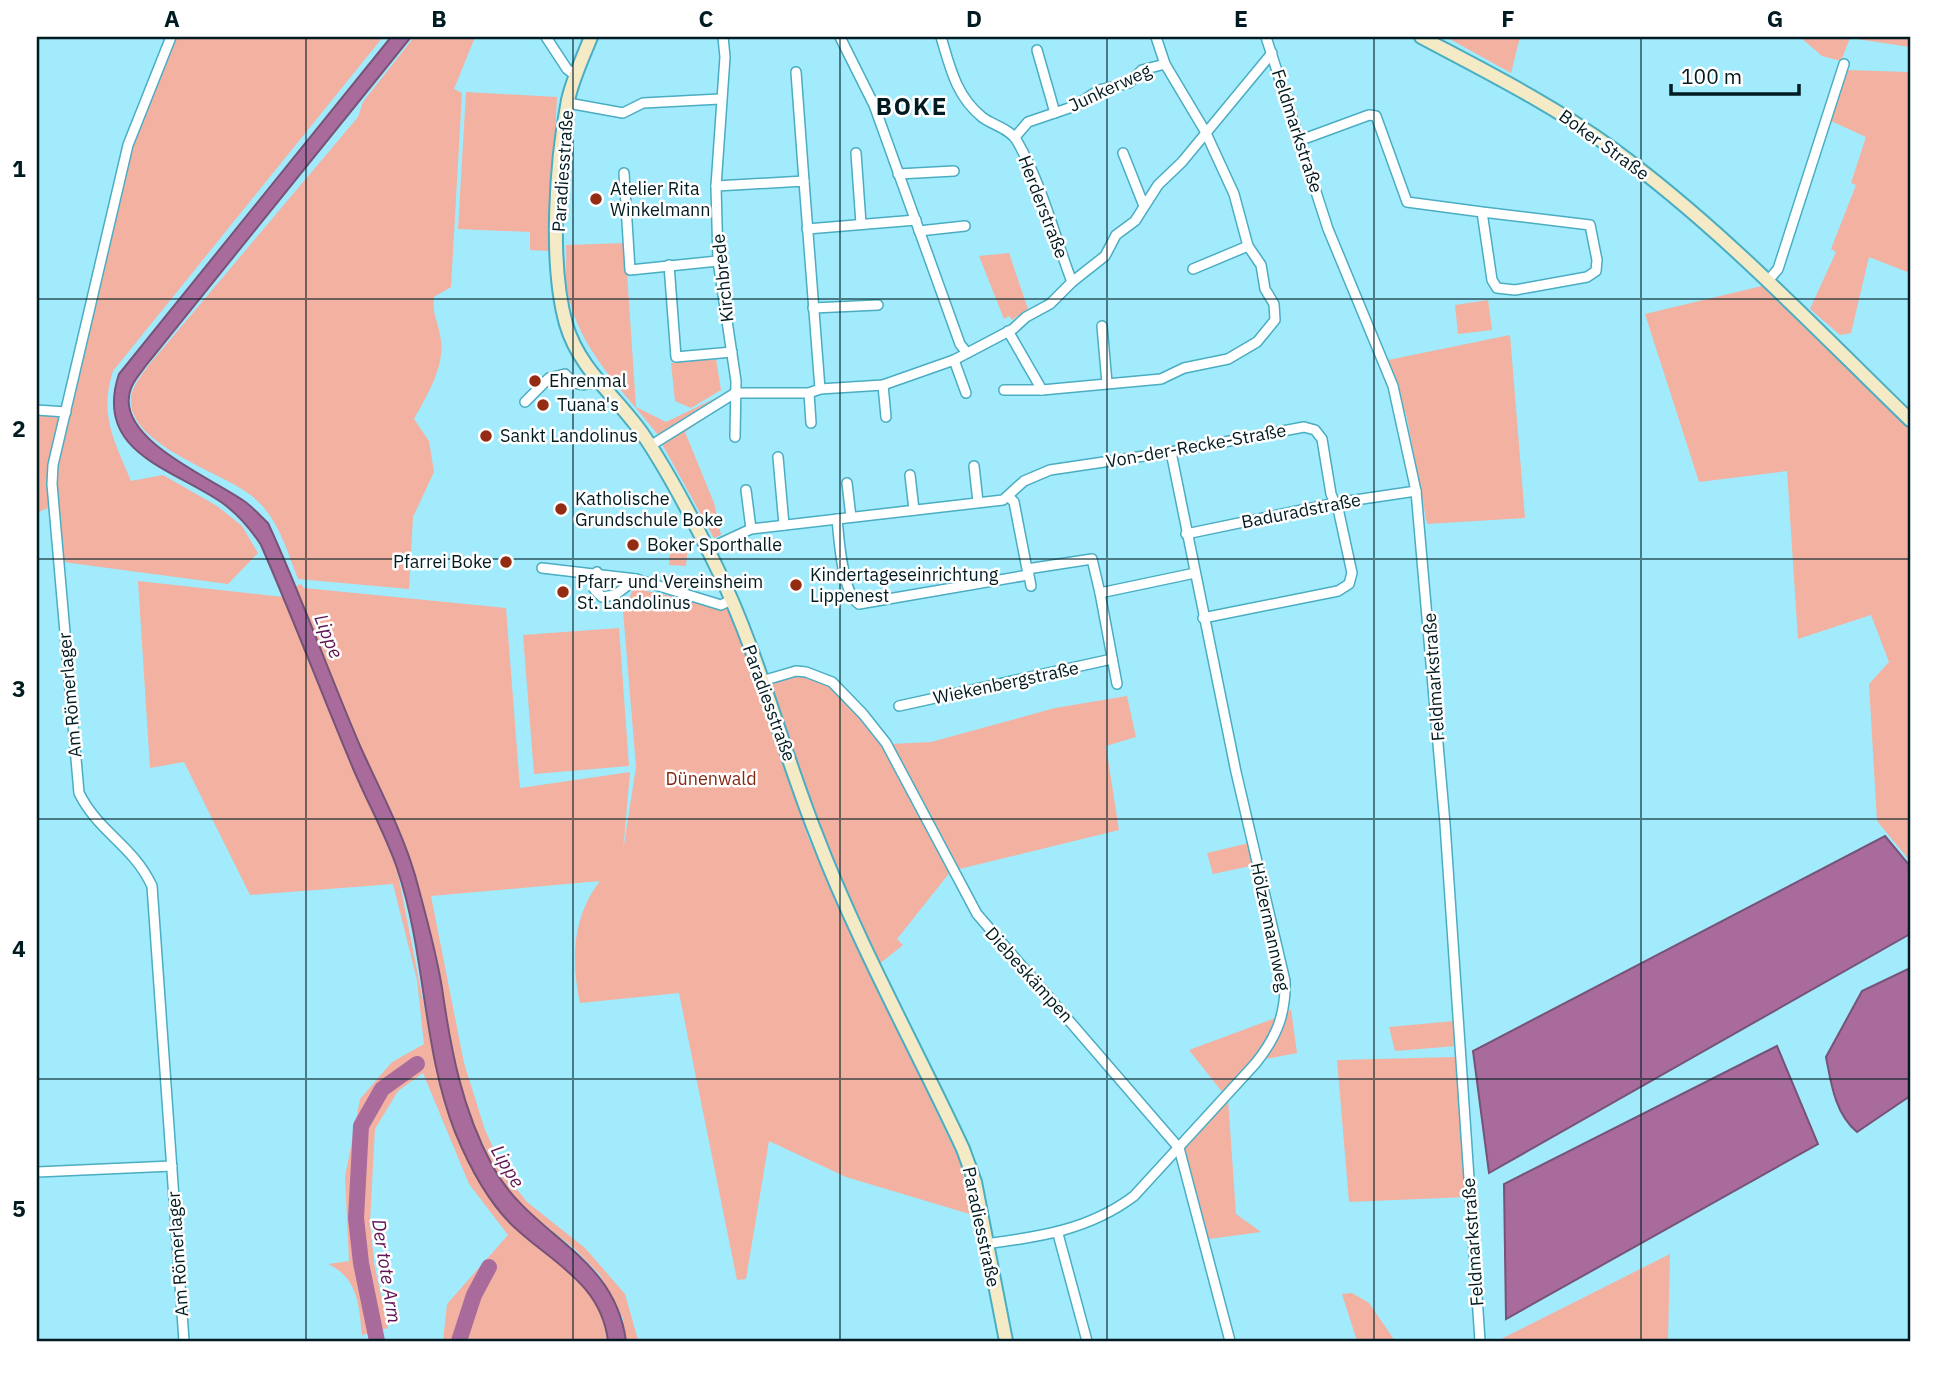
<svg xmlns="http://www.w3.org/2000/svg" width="1947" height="1378" font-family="'IBM Plex Sans',sans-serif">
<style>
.green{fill:#f3b1a1}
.water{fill:#a86b9c;stroke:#765377;stroke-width:2}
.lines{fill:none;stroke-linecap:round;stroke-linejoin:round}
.river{stroke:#a86b9c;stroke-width:16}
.street-casing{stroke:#4aadc2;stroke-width:12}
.secondary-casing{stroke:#4aadc2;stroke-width:16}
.street{stroke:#fff;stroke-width:9}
.secondary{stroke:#f4ebc6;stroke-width:12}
.grid{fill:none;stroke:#001b21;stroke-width:2;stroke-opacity:0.55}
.poi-dot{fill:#942c13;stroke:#fff;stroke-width:2.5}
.labels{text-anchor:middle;stroke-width:5;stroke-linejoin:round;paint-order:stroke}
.street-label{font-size:18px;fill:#001b21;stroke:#fff}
.poi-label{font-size:18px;fill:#001b21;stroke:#fff;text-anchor:start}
.park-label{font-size:18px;fill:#842711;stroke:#fff}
.water-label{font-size:19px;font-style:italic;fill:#601455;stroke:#fff}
.district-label{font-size:24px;font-weight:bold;letter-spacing:2px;fill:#001b21;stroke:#fff}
.neatline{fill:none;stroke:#001b21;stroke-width:2.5}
.grid-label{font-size:23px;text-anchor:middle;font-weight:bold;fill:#001b21}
</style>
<rect width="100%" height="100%" fill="#a1ebfd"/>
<g class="green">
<path d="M176,37h207l-270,334c-14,44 1,69 18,110l32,-6 54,31 25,20 16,27 -30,31 -165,-22 -7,-98 79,-330z"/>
<path d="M414,37h61l-21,52 8,4 -11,194 -17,10c-2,18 3,21 6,38 7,29 -13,60 -26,84l15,22 5,31 -21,45 -4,72 -111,-10c-12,-31 -20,-62 -46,-83 -30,-24 -125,-51 -121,-98 1,-12 11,-23 17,-32l210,-249 5,-15z"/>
<path d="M1446,37h74l-9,36z"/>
<path d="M1800,37h110v10l-60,-9 -9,23 -19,-5z"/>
<path d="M1846,70l64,2v201l-41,-16 -18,76 -11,2 -30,-26 26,-57 -5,-3 25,-64 -5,-2 15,-46 -35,-16z"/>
<path d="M466,92l91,5 -8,154 -19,-1v-18l-72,-3z"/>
<path d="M625,243l11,164 30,15 58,-28 1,11 -40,27 29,71 7,32 -7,3 -52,-94 20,-12 -12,-2 -12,5c-35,-45 -81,-87 -91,-146 -2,-14 0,-30 -1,-44z"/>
<path d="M1009,253l19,56 -16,11 -3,-4 -5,3 -25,-63z"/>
<path d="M1762,286l148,144v431l-33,-40 -8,-137 20,-22 -18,-47 -73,24 -11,-168 -88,11 -54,-168z"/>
<path d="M1488,300l4,30 -34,4 -3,-29z"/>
<path d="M1510,335l15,183 -98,6 -20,-106 -19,-58z"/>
<path d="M716,359l5,31 -30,18 -16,-7 -4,-38z"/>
<path d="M37,414l19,2 4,6 -10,85 -13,6z"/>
<path d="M671,539l17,1 -2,26 -17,-1z"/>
<path d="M138,581l146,16 113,272 37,188 21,74 103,130 21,19 18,24 9,21 2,16h-165l4,-37 61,-69 -39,-51 -46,-111 -25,18 -23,38 -5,93 4,41 14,65 -26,7c-3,-30 -4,-57 -34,-71l21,-3 -4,-84 15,-78 32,-37 32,-18 -7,-64 -24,-96 -143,11 -66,-133 -34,6z"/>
<path d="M301,584l3,4 202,20 14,180 110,-16 -7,79 13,-84 -13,-156 10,-21h9l81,17 6,-2 80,235 126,262 -3,1 27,56 14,56 -127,-38 -77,-36 -23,138 -9,1 -58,-287 -99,10c-9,-42 -8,-86 20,-122l-169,15 33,167 21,67 22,47 20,25 58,46 40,46 13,46 -12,1 -3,-23 -23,-43 -25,-26 -59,-47 -23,-36 -25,-54 -16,-52 -10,-73 -28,-115 -21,-57 -32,-67 -62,-149 -5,-12z"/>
<path d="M619,628l10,138 -95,8 -11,-139z"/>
<path d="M807,674l23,11 61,59 40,-2 124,-34 72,-12 9,41 -30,9 13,84 -168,41 -54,68 6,6 -25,20 -60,-132 -51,-150z"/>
<path d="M1249,843l6,22 -42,9 -6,-21z"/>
<path d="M1291,1009l6,44 -36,7 25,-46z"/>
<path d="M1281,1016l-10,24 -48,53 -34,-43z"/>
<path d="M1454,1021l3,25 -62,5 -6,-24z"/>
<path d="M1456,1057l11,140 -118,5 -12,-142z"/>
<path d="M1228,1099l8,115 25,18 -52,7 -25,-91z"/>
<path d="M1670,1254l-2,87h-171z"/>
<path d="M1352,1293l17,10 26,38h-38l-15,-47z"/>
</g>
<g class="water">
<path d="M391,37h20l-264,327c-7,10 -17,20 -18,33 -6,45 84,82 115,104 9,6 16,15 24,22 34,74 61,151 93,225 19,42 41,83 54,127 10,37 21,75 27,113 9,63 20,121 50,177 38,72 122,87 134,176h-18c-7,-58 -56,-78 -95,-115 -26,-25 -44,-60 -58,-94 -33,-84 -29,-179 -58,-264 -12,-35 -31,-68 -45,-102 -31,-74 -59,-148 -91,-221 -11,-17 -23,-31 -40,-43 -50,-34 -128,-50 -102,-128z"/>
<path d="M1885,836l25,30v68l-421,239 -16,-122z"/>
<path d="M1910,968v128l-53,36c-22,-18 -26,-49 -31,-75l36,-66z"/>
<path d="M1777,1046l41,98 -312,175 -2,-135z"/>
</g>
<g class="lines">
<g class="river">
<path d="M377,1341l-16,-78 -5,-45 5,-92 21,-37 35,-25"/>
<path d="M459,1341l15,-46 15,-28"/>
</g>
<g class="street-casing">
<g id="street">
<path d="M171,37l-43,108 -75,320 -1,19 27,309c20,40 54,52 73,93l32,455"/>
<path d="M546,37l21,32 9,7"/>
<path d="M723,37l2,20 -9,129 2,75 18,120 -1,56"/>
<path d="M840,37l34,68 86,239 7,9"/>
<path d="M941,37c9,30 15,59 41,80 10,8 29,12 35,24 25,43 37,94 55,141"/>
<path d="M1266,37l62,192 65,157 23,105 29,333 35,517"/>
<path d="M1037,50l18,63"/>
<path d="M796,72l8,109"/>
<path d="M568,103l55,10 20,-10 77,-4"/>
<path d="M1015,137l13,-15 47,-16 24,-16 30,-7 13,-13 23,-6"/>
<path d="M1301,140l68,-25 7,1 31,86 75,10 10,68 5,8 18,2 72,-13 9,-6 1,-11 -7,-35 -108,-13"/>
<path d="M856,153l5,71"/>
<path d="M1123,153l21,53"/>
<path d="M624,173l6,97 88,-9"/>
<path d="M898,174l56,-3"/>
<path d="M716,186l88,-5 16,208"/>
<path d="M807,229l109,-9"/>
<path d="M919,231l46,-5"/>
<path d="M669,265l7,92 56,-5"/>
<path d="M1193,269l55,-23"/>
<path d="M1767,282l11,-13 66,-205"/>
<path d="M813,308l65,-3"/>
<path d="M1102,326l5,57"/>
<path d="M1008,331l34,59 119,-11 23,-11 44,-9 29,-17 18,-22 -1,-16 -9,-15 -4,-24 -13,-19 -14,-52 -29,-63 -40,-67 -9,-27"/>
<path d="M954,360l12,33"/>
<path d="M883,385l3,32"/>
<path d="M1004,390h38"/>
<path d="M809,393l2,30"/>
<path d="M525,402l24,-24 16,-4c9,12 20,13 32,7"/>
<path d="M37,410l29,2"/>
<path d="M650,446l85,-53h74l11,-4 63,-4 71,-25 59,-31 13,-12 24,-13 22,-22 33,-26 11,-21 19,-14 23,-36 24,-23 90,-109"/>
<path d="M778,457l6,68"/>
<path d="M974,466l4,36"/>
<path d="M910,475l4,35"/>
<path d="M847,483l4,34"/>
<path d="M746,490l5,39"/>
<path d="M1009,497l5,5 13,67 65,-10 8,34 95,-20"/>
<path d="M837,519c2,19 5,75 22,85l169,-29"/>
<path d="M1186,534l149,-31 81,-12"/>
<path d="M708,549l43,-20 252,-29 21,-19 26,-11 121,-18 133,-25 11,3 7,9 9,55 8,19 13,60 -3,11 -11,7 -135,27"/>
<path d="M542,568l94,11 85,26 10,-5"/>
<path d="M1028,570l3,16"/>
<path d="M597,572l-3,17 8,8 13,-2 21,-16"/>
<path d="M1100,593l17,91"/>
<path d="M762,681l34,-10 10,1 26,10 31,32 23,29 91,171 202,234 51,193"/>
<path d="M899,706l213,-47"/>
<path d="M37,1172l135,-6"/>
<path d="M1058,1234l29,107"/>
<path d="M985,1244c54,-7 104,-14 149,-48l121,-132c21,-26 31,-49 30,-83l-49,-209 -65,-320"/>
</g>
</g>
<g class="secondary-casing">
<g id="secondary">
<path d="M591,37c-8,20 -18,41 -23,63 -12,62 -19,163 -2,224 13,45 50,72 76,109 28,41 52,88 74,133 42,85 65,180 100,268 41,108 98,210 147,315l12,33 31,159"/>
<path d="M1421,37c66,35 132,68 192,112 108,79 201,178 297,271"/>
</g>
</g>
<use href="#street" class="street"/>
<use href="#secondary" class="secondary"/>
</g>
<path class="grid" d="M306,37v1304M573,37v1304M840,37v1304M1107,37v1304M1374,37v1304M1641,37v1304M37,299h1873M37,559h1873M37,819h1873M37,1079h1873"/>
<g class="poi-dot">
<circle cx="596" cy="199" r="7"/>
<circle cx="535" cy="381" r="7"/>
<circle cx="543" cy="405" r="7"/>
<circle cx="486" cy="436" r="7"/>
<circle cx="561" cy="509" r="7"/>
<circle cx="633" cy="545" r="7"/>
<circle cx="506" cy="562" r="7"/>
<circle cx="796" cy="585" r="7"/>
<circle cx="563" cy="592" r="7"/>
</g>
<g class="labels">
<g class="street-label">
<text transform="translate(1110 88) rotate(-25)" y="6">Junkerweg</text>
<text transform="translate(1297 131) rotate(72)" y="6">Feldmarkstraße</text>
<text transform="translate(1604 145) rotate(36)" y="6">Boker Straße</text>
<text transform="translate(563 171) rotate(-86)" y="6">Paradiesstraße</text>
<text transform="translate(1043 207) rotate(69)" y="6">Herderstraße</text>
<text transform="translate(723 278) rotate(-96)" y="6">Kirchbrede</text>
<text transform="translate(1196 446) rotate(-10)" y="6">Von-der-Recke-Straße</text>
<text transform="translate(1301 511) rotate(-11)" y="6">Baduradstraße</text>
<text transform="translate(1434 677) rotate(-94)" y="6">Feldmarkstraße</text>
<text transform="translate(1006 683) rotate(-12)" y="6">Wiekenbergstraße</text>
<text transform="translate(70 695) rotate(-95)" y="6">Am Römerlager</text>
<text transform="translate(769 703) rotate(70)" y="6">Paradiesstraße</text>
<text transform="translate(1270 927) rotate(78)" y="6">Hölzermannweg</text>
<text transform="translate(1029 975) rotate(48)" y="6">Diebeskämpen</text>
<text transform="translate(981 1227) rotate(78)" y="6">Paradiesstraße</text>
<text transform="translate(1473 1242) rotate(-94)" y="6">Feldmarkstraße</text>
<text transform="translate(178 1254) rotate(-94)" y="6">Am Römerlager</text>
</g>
<g class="poi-label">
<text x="610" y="195">Atelier Rita<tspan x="610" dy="21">Winkelmann</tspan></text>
<text x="549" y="387">Ehrenmal</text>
<text x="557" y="411">Tuana's</text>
<text x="500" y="442">Sankt Landolinus</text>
<text x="575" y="505">Katholische<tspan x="575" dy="21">Grundschule Boke</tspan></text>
<text x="647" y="551">Boker Sporthalle</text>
<text x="492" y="568" text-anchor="end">Pfarrei Boke</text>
<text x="810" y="581">Kindertageseinrichtung<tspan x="810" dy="21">Lippenest</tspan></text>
<text x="577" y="588">Pfarr- und Vereinsheim<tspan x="577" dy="21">St. Landolinus</tspan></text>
</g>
<g class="park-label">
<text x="711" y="785">Dünenwald</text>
</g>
<g class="water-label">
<text transform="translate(329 636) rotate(68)" y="7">Lippe</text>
<text transform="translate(508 1166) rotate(59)" y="7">Lippe</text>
<text transform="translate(387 1271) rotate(81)" y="7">Der tote Arm</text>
</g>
<g class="district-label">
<text x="912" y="115">BOKE</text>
</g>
</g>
<rect width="1947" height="1378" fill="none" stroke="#ffffff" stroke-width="77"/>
<path d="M1671 84v10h128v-10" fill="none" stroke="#001b21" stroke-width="3.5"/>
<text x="1681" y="84" font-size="21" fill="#001b21" stroke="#ffffff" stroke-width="5" paint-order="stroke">100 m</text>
<rect x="38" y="38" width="1871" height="1302" class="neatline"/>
<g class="grid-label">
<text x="172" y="27">A</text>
<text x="439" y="27">B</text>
<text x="706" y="27">C</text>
<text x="974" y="27">D</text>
<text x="1241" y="27">E</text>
<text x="1508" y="27">F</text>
<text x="1775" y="27">G</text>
<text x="19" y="177">1</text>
<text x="19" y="437">2</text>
<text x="19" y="697">3</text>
<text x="19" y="957">4</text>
<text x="19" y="1217">5</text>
</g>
</svg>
